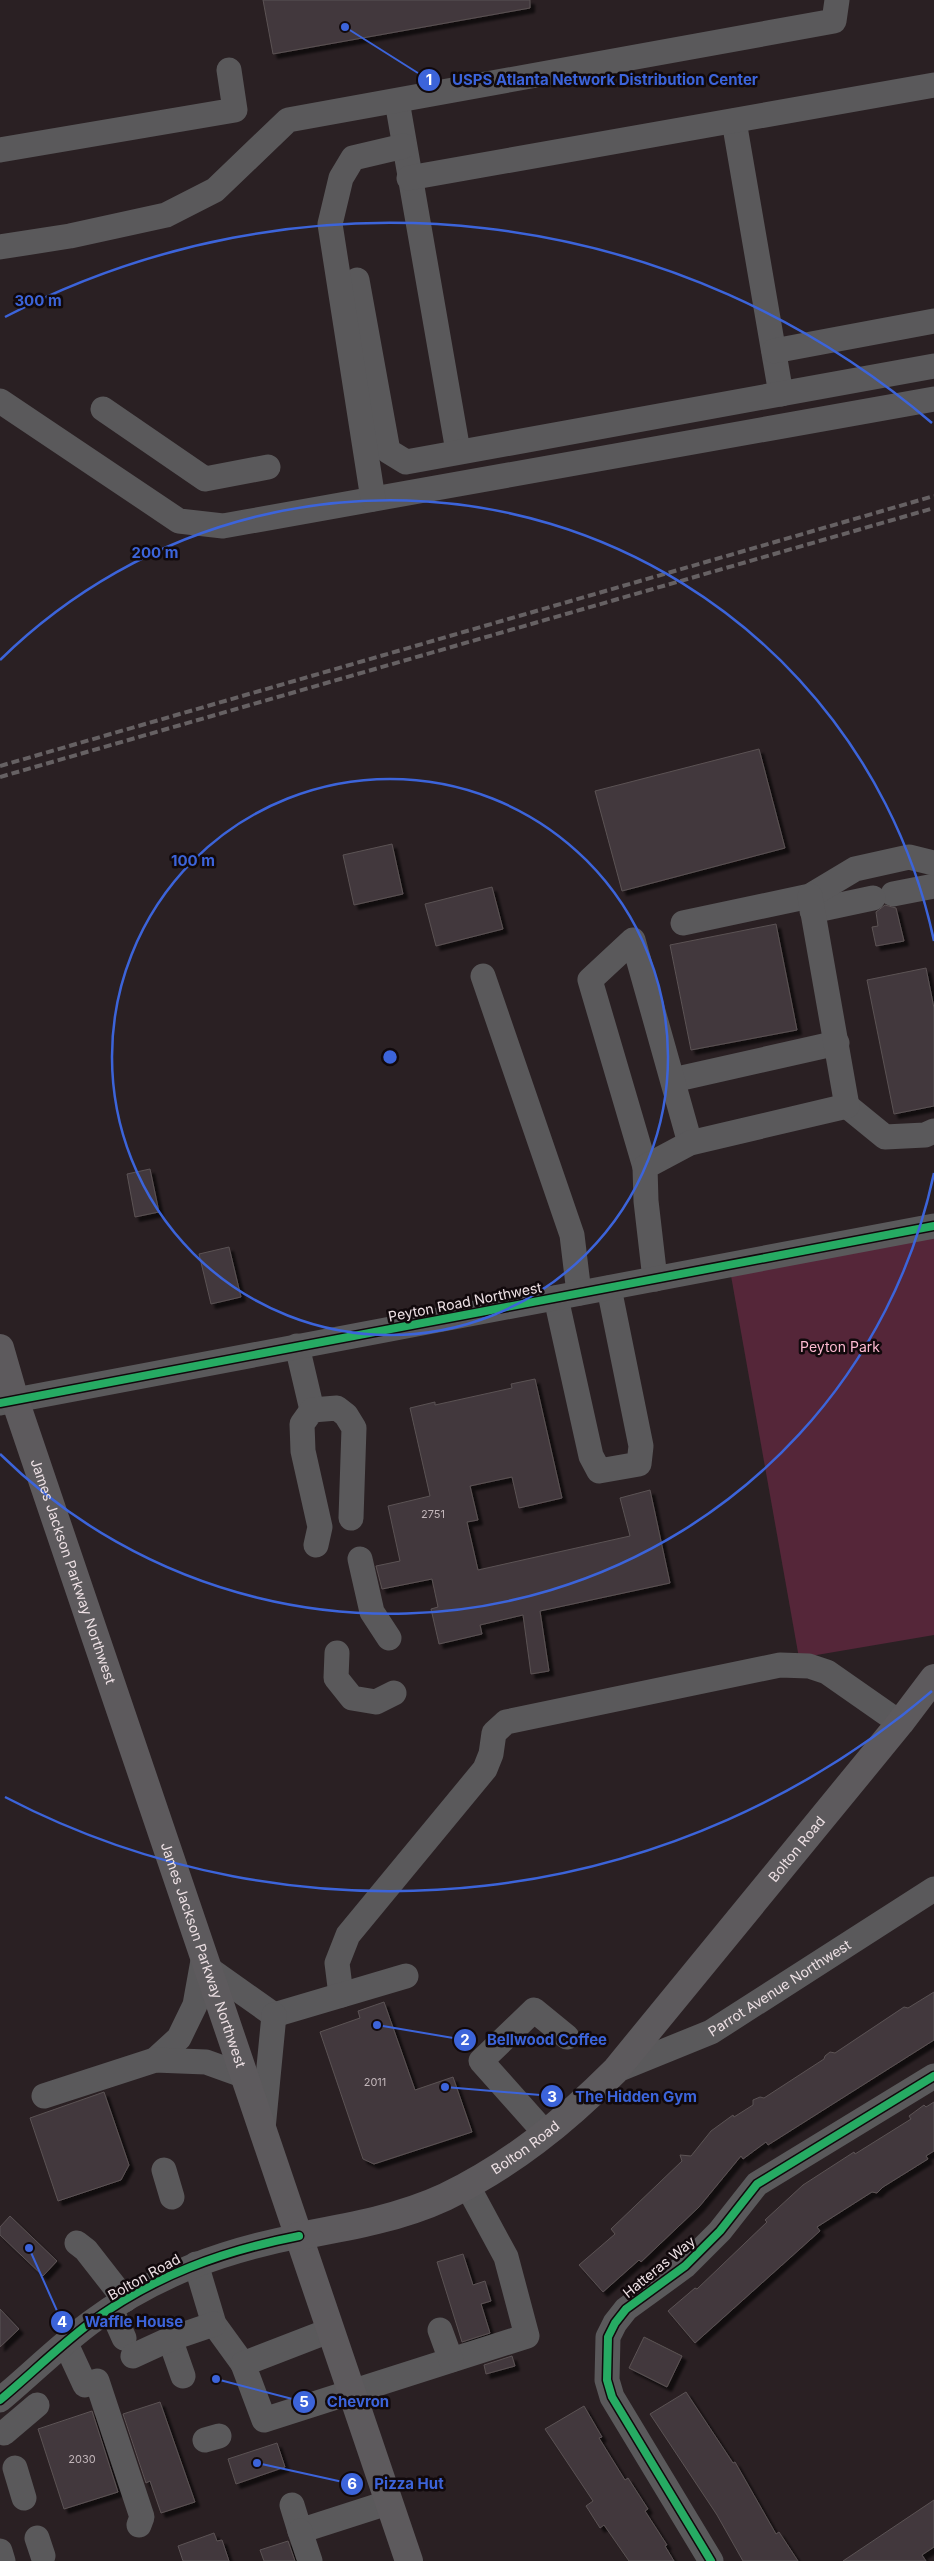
<svg xmlns="http://www.w3.org/2000/svg" width="934" height="2561" font-family="Inter,sans-serif">
<style>
.green{fill:#552639}
.building{fill:#42393c;stroke:#5b5254;filter:url(#shadow)}
.lines{fill:none;stroke-linecap:round;stroke-linejoin:round}
.minor{stroke:#5a595b;stroke-width:25}
.major{stroke:#5d5a5d;stroke-width:28}
.rail{stroke:#666163;stroke-width:4;stroke-dasharray:8 4;stroke-linecap:butt}
.cycleway-casing{stroke:#11090c;stroke-width:11}
.cycleway{stroke:#26ab63;stroke-width:8}
.ring{fill:none;stroke:#3c64da;stroke-width:2.5}
.labels{text-anchor:middle;stroke-width:5;stroke-linejoin:round;paint-order:stroke}
.number-label{font-size:11px;fill:#c2b6ba}
.street-label{font-size:14px;fill:#ede0e4;stroke:#11090c}
.park-label{font-size:14px;fill:#fdbad1;stroke:#11090c}
.centre{fill:#3c64da;stroke:#11090c;stroke-width:2.5}
.ring-label{font-size:15px;text-anchor:middle;font-weight:bold;fill:#3c64da;stroke:#11090c;stroke-width:5;stroke-linejoin:round;paint-order:stroke}
.leader{fill:none;stroke:#3c64da;stroke-width:2}
.callout-dot{fill:#3c64da;stroke:#11090c;stroke-width:2}
.mark-label{font-size:15px;text-anchor:middle;font-weight:bold;fill:#fff}
.callout-label{font-size:15px;text-anchor:middle;font-weight:bold;fill:#3c64da;stroke:#11090c;stroke-width:5;stroke-linejoin:round;paint-order:stroke}
</style>
<defs>
<filter id="shadow"><feDropShadow dx="4.5" dy="4.5" stdDeviation="1" flood-color="#0009"/></filter>
</defs>
<rect width="100%" height="100%" fill="#2a2023"/>
<path class="green" d="M934,1233v402l-135,23 -69,-388z"/>
<g class="building">
<path d="M263,0h267v8l-257,46z"/>
<path d="M759,749l26,99 -163,43 -27,-100z"/>
<path d="M392,844l11,50 -49,11 -11,-50z"/>
<path d="M492,887l11,42 -67,17 -11,-42z"/>
<path d="M885,905l11,3 8,33 -28,5 -4,-19 6,-1 -2,-14z"/>
<path d="M776,924l21,106 -106,20 -21,-105z"/>
<path d="M926,968l8,40v98l-40,8 -27,-134z"/>
<path d="M150,1169l9,43 -24,5 -8,-43z"/>
<path d="M229,1247l12,50 -30,7 -12,-50z"/>
<path d="M535,1379l27,119 -43,10 -7,-31 -42,9 8,34 -11,2 11,48 152,-34 -10,-38 30,-8 20,93 -130,28 9,60 -18,3 -8,-59 -43,10 2,9 -43,10 -8,-35 7,-2 -6,-28 -50,10 -6,-23 24,-5 -12,-55 42,-10 -20,-88 25,-6v3l77,-17 -1,-4z"/>
<path d="M934,1992v48l-166,105 -2,-3 -23,17 -2,-3 -42,51 -58,55 -2,-2 -36,32 -24,-27 36,-31 -4,-5 71,-68 -2,-6 11,1 20,-25 22,-16 1,2 19,-12v-5l7,-3 4,1 60,-39 1,-3 5,-4 5,1 69,-46 4,1z"/>
<path d="M384,2002l31,88 38,-13 19,55 -98,32 -11,-5 -43,-127 40,-14 -2,-7z"/>
<path d="M104,2092l25,73 -8,15 -63,21 -28,-83z"/>
<path d="M934,2102v49l-8,5 2,3 -45,28 -6,6 -5,-1 -55,35 3,4 -125,112 -27,-32 27,-23 2,1 70,-67 -2,-2 38,-35 51,-33 1,2 56,-35 -2,-3 15,-11 2,2z"/>
<path d="M10,2216l47,45 -14,15 -43,-41v-8z"/>
<path d="M463,2254l10,31 12,-4 6,20 -10,3 9,29 -28,9 -25,-80z"/>
<path d="M0,2309l19,20 -19,18z"/>
<path d="M644,2337l38,19 -15,31 -38,-19z"/>
<path d="M512,2356l3,10 -29,8 -2,-9z"/>
<path d="M686,2392l47,71 2,-1 41,72 3,-2 19,29h-55l-26,-46 -67,-101z"/>
<path d="M160,2402l35,100 -34,11 -11,-32 -4,2 -23,-69z"/>
<path d="M584,2406l18,31 -3,1 26,42 3,-2 20,31 -3,2 22,34 -2,1 9,15h-45l-25,-36 -4,3 -14,-22 7,-5 -48,-72z"/>
<path d="M92,2411l26,81 -54,17 -26,-80z"/>
<path d="M277,2443l8,24 -49,17 -8,-25z"/>
<path d="M934,2500v47l-12,8 4,6h-83z"/>
<path d="M214,2533l3,8 5,-1 7,21h-46l-5,-15z"/>
<path d="M288,2541l7,20h-31l-4,-11z"/>
</g>
<g class="lines">
<g class="minor">
<path d="M397,101l61,350"/>
<path d="M734,121l47,273"/>
<path d="M0,150l235,-40 -6,-40"/>
<path d="M409,178l525,-93"/>
<path d="M0,247l70,-11 96,-21 49,-25 73,-70 546,-99 3,-21"/>
<path d="M357,280l31,171 18,11 528,-96"/>
<path d="M774,351l160,-30"/>
<path d="M0,401l179,120 44,5 711,-127"/>
<path d="M103,409l102,70 63,-12"/>
<path d="M373,499l-43,-275 11,-46 12,-20 51,-12"/>
<path d="M893,894l41,-8"/>
<path d="M812,911l61,-13"/>
<path d="M683,923l127,-27 45,-27 54,-12 25,6"/>
<path d="M483,976l89,259 7,58"/>
<path d="M673,1080l164,-37"/>
<path d="M847,1106l38,31 40,-2 9,-4"/>
<path d="M645,1167l-55,-187 43,-40 57,203"/>
<path d="M655,1279l-9,-78 -1,-34 45,-24 157,-37 -37,-210"/>
<path d="M556,1298l35,158 8,15 40,-7 2,-18 -32,-158"/>
<path d="M297,1346l15,64"/>
<path d="M0,1403l934,-177"/>
<path d="M316,1545l4,-18 -17,-76 -1,-27 10,-14 25,-2 9,7 8,13 -3,90"/>
<path d="M360,1559l12,53 17,26"/>
<path d="M337,1653l-1,25 16,20 24,4 18,-9"/>
<path d="M209,1969l65,46"/>
<path d="M341,1995l-4,-32 11,-28 137,-166 6,-15 3,-21 12,-11 274,-57 29,1 18,6 73,51"/>
<path d="M274,2015l132,-39"/>
<path d="M155,2060l24,-22 16,-33 9,-50"/>
<path id="s1" d="M615,2071l96,-39 223,-143"/>
<path d="M44,2096l111,-36 51,2 39,14"/>
<path d="M263,2129l11,-114"/>
<path d="M546,2134l-65,-73 53,-51 33,27"/>
<path d="M164,2170l8,27"/>
<path d="M77,2243l9,7 39,50"/>
<path d="M196,2264l18,60 29,40"/>
<path d="M111,2309l13,29"/>
<path d="M331,2330l-88,34 21,56 263,-84 -21,-79 -39,-72"/>
<path d="M440,2330l11,30"/>
<path d="M170,2339l13,37"/>
<path d="M66,2344l19,41 12,-4 45,136 -3,8"/>
<path d="M133,2356l37,-17 44,-15"/>
<path d="M0,2400c30,-25 58,-53 90,-77 63,-47 132,-72 209,-87"/>
<path d="M4,2433l33,-28"/>
<path d="M205,2440l14,-4"/>
<path d="M15,2468l9,30"/>
<path d="M292,2505l8,26 90,-29"/>
<path d="M300,2531l10,30"/>
<path d="M37,2538l6,18"/>
<path d="M0,2551l3,10"/>
<path d="M711,2561l-99,-164 -5,-17 1,-43 7,-14 11,-14 59,-43 35,-35 37,-47 177,-108"/>
</g>
<g class="major">
<path id="s2" d="M0,1348l15,52 394,1161"/>
<path id="s3" d="M299,2236c49,-9 101,-18 146,-39 66,-32 119,-75 170,-126l285,-348 34,-45"/>
</g>
<g class="rail">
<path d="M0,766l934,-270"/>
<path d="M0,777l934,-269"/>
</g>
<g class="cycleway-casing">
<g id="cycleway">
<path d="M0,1403l934,-177"/>
<path d="M0,2400c30,-25 58,-53 90,-77 63,-47 132,-72 209,-87"/>
<path d="M711,2561l-99,-164 -5,-17 1,-43 7,-14 11,-14 59,-43 35,-35 37,-47 177,-108"/>
</g>
</g>
<use href="#cycleway" class="cycleway"/>
</g>
<g class="ring">
<circle cx="390" cy="1057" r="278"/>
<path d="M934 1173A556 556 0 0 1 0 1454M0 660A556 556 0 0 1 934 941"/>
<path d="M932 1691A834 834 0 0 1 5 1797M5 317A834 834 0 0 1 932 423"/>
</g>
<g class="labels">
<g class="number-label">
<text x="433" y="1518">2751</text>
<text x="375" y="2086">2011</text>
<text x="82" y="2463">2030</text>
</g>
<g class="street-label">
<text transform="translate(465 1302) rotate(-11)" y="5">Peyton Road Northwest</text>
<text dy="5" stroke="none"><textPath href="#s2" startOffset="235">James Jackson Parkway Northwest</textPath></text>
<text dy="5" stroke="none"><textPath href="#s3" startOffset="651">Bolton Road</textPath></text>
<text dy="5" stroke="none"><textPath href="#s2" startOffset="640">James Jackson Parkway Northwest</textPath></text>
<text dy="5" stroke="none"><textPath href="#s1" startOffset="185">Parrot Avenue Northwest</textPath></text>
<text dy="5" stroke="none"><textPath href="#s3" startOffset="246">Bolton Road</textPath></text>
<text transform="translate(659 2267) rotate(-39)" y="5">Hatteras Way</text>
<text transform="translate(144 2277) rotate(-29)" y="5">Bolton Road</text>
</g>
<g class="park-label">
<text x="840" y="1352">Peyton Park</text>
</g>
</g>
<circle cx="390" cy="1057" r="8" class="centre"/>
<g class="ring-label">
<text x="38" y="306">300 m</text>
<text x="155" y="558">200 m</text>
<text x="193" y="866">100 m</text>
</g>
<path class="leader" d="M345 27L429 80M377 2025L465 2040M445 2087L552 2096M29 2248L62 2322M216 2379L304 2402M257 2463L352 2484"/>
<g class="callout-dot">
<circle cx="345" cy="27" r="5"/>
<circle cx="377" cy="2025" r="5"/>
<circle cx="445" cy="2087" r="5"/>
<circle cx="29" cy="2248" r="5"/>
<circle cx="216" cy="2379" r="5"/>
<circle cx="257" cy="2463" r="5"/>
<circle cx="429" cy="80" r="12"/>
<circle cx="465" cy="2040" r="12"/>
<circle cx="552" cy="2096" r="12"/>
<circle cx="62" cy="2322" r="12"/>
<circle cx="304" cy="2402" r="12"/>
<circle cx="352" cy="2484" r="12"/>
</g>
<g class="mark-label">
<text x="429" y="85">1</text>
<text x="465" y="2045">2</text>
<text x="552" y="2102">3</text>
<text x="62" y="2327">4</text>
<text x="304" y="2407">5</text>
<text x="352" y="2489">6</text>
</g>
<g class="callout-label">
<text x="605" y="85">USPS Atlanta Network Distribution Center</text>
<text x="547" y="2045">Bellwood Coffee</text>
<text x="636" y="2102">The Hidden Gym</text>
<text x="134" y="2327">Waffle House</text>
<text x="358" y="2407">Chevron</text>
<text x="409" y="2489">Pizza Hut</text>
</g>
</svg>
